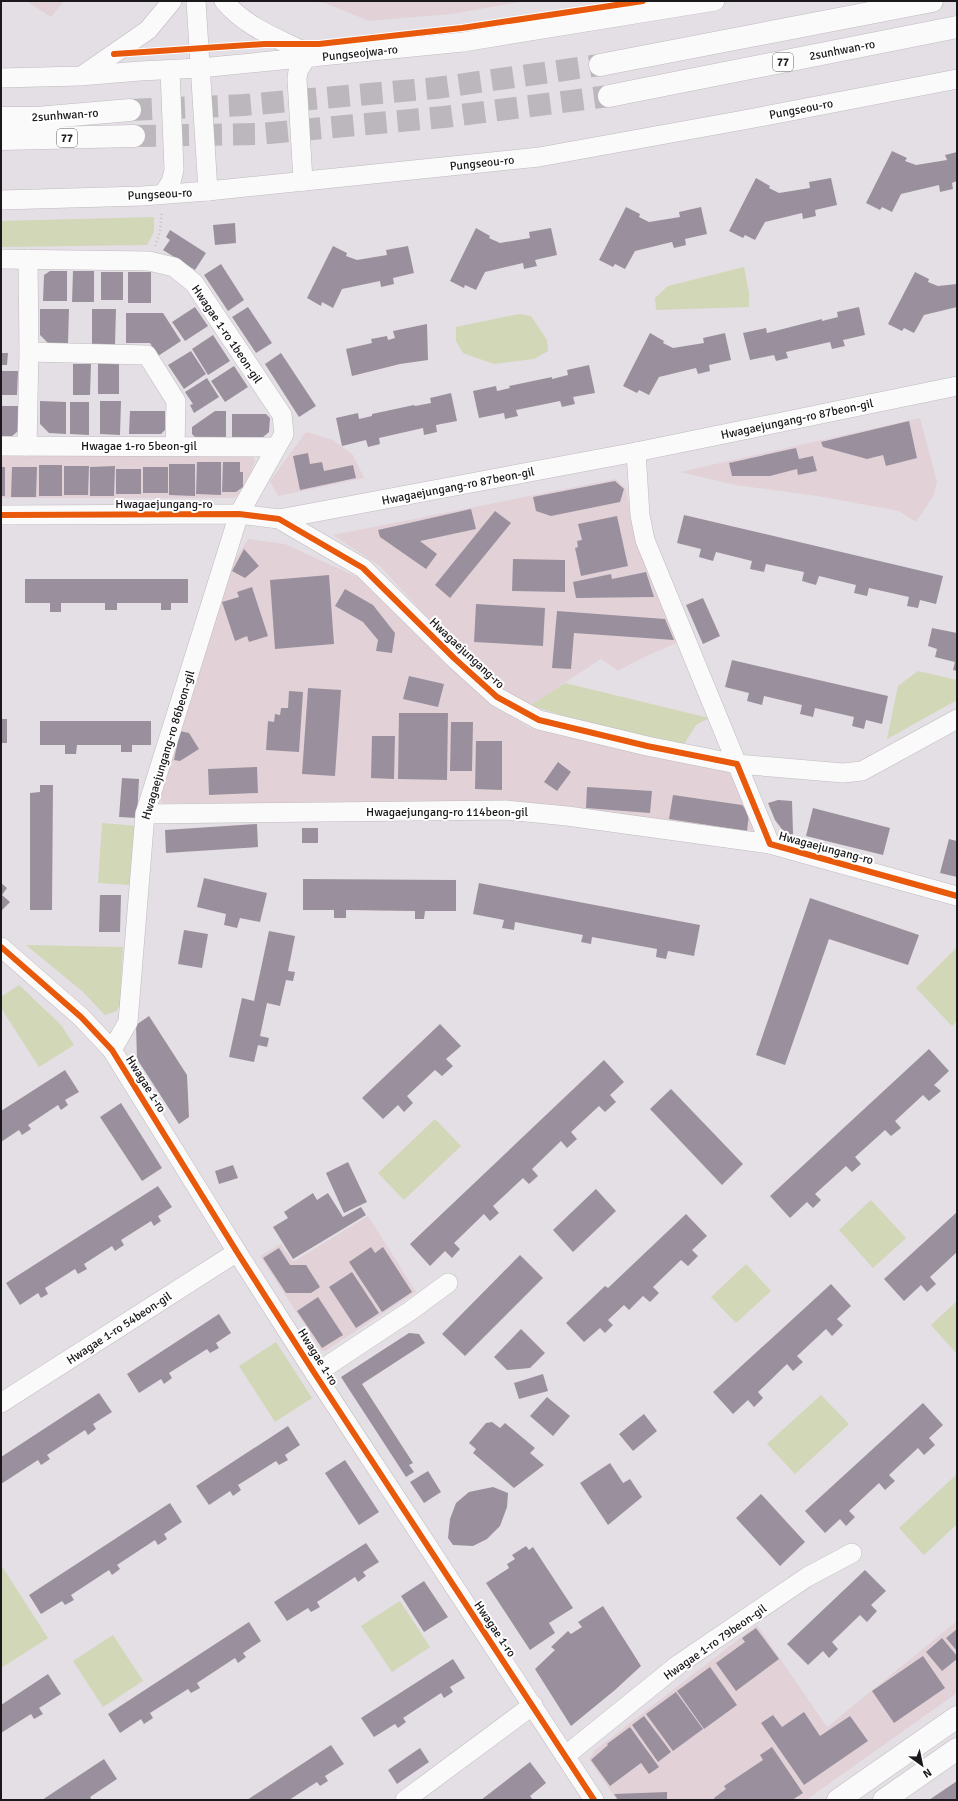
<svg xmlns="http://www.w3.org/2000/svg" width="958" height="1801" font-family="Signika,sans-serif">
<style>
.commercial{fill:#e2d2d8}
.green{fill:#d1d7b7}
.building{fill:#9a909d}
.lines{fill:none;stroke-linecap:round;stroke-linejoin:round}
.highway-tunnel{stroke:#bcb7bc;stroke-width:22;stroke-dasharray:22 11;stroke-linecap:butt}
.minor-casing{stroke:#bebabe;stroke-width:20}
.major-casing{stroke:#bebabe;stroke-width:23}
.highway-casing{stroke:#bebabe;stroke-width:23}
.path{stroke:#c3c1c3;stroke-width:2.5;stroke-dasharray:1 3;stroke-linecap:butt}
.minor{stroke:#fbfafb;stroke-width:19}
.major{stroke:#fbfafb;stroke-width:22}
.highway{stroke:#fbfafb;stroke-width:22}
.cycleway-casing{stroke:#fff;stroke-width:8}
.cycleway{stroke:#e8590c;stroke-width:6}
.labels{text-anchor:middle;stroke-width:4;stroke-linejoin:round;paint-order:stroke}
.shield{fill:#fff;stroke:#5f5d5f;stroke-width:1}
.shield-label{font-size:11px;font-weight:bold;fill:#1b181b}
.street-label{font-size:12px;fill:#1b181b;stroke:#fff}
</style>
<rect width="100%" height="100%" fill="#e4dfe4"/>
<g class="commercial">
<path d="M26,1h38l-13,16z"/>
<path d="M311,1h215l-75,13 -82,7 -44,-18z"/>
<path d="M920,418l17,64 -3,13 -18,27 -17,-11 -82,-15 -82,-11 -55,-13z"/>
<path d="M306,432l27,8 20,15 11,23 -86,18 -8,-15z"/>
<path d="M1,453l251,2 3,6 -10,27 -11,10h-233z"/>
<path d="M616,479l10,10 10,55 43,98 -37,16 -24,13 -17,-12 -70,46 -30,-15 -42,-37 -78,-86 -48,-32z"/>
<path d="M248,539l37,5 79,36 127,124 37,23 200,44 26,47 -2,16 -213,-29 -377,-2 -4,-9 71,-225z"/>
<path d="M368,1216l48,76 -91,59 -4,-1 -61,-94 21,-12 12,18z"/>
<path d="M957,1621v72l-151,107h-189l-28,-41 6,-9 162,-125 70,102z"/>
</g>
<g class="green">
<path d="M154,217v15l-7,13 -146,2v-26z"/>
<path d="M744,267l5,26v14l-93,3 -1,-12 13,-12z"/>
<path d="M519,314l12,2 16,24 1,11 -14,8 -40,5 -31,-11 -7,-12v-14z"/>
<path d="M918,671l39,9v20l-70,39 11,-53z"/>
<path d="M565,683l144,35 -13,7 -12,19 -81,-14 -72,-25z"/>
<path d="M102,823l36,3 -8,59 -32,-2z"/>
<path d="M26,945l97,2 -3,59 -4,5 -11,4 -23,-24z"/>
<path d="M957,947v74l-5,5 -36,-38z"/>
<path d="M19,985l42,40 13,20 -35,22 -38,-59v-11z"/>
<path d="M435,1119l26,27 -57,54 -26,-27z"/>
<path d="M871,1200l35,38 -33,30 -34,-38z"/>
<path d="M746,1264l25,27 -35,32 -25,-26z"/>
<path d="M957,1301v53l-26,-29z"/>
<path d="M276,1342l36,56 -37,24 -36,-56z"/>
<path d="M821,1395l28,29 -54,50 -28,-30z"/>
<path d="M957,1474v50l-33,31 -25,-27z"/>
<path d="M1,1565l47,73 -47,30z"/>
<path d="M400,1601l30,46 -38,25 -31,-46z"/>
<path d="M113,1635l30,46 -40,26 -30,-46z"/>
</g>
<g class="building">
<path d="M892,151l15,7 -2,3 11,4 31,-5 -2,-5 12,-3v29l-5,2 1,6 -13,3 -1,-7 -38,9 -9,18 -10,-5 -2,3 -14,-7z"/>
<path d="M756,178l14,8 -1,2 10,5 31,-5 -1,-6 22,-4 6,27 -22,5 1,6 -13,3 -1,-6 -37,9 -10,18 -10,-5 -2,3 -14,-7z"/>
<path d="M626,207l14,7 -1,3 10,5 31,-5 -1,-5 22,-5 6,27 -22,5 1,6 -12,3 -2,-6 -37,9 -10,18 -10,-5 -2,3 -14,-7z"/>
<path d="M235,223l1,20 -21,2 -2,-20z"/>
<path d="M476,228l14,8 -1,2 11,5 30,-5 -1,-6 22,-4 6,27 -22,5 2,6 -13,3 -1,-6 -38,9 -9,18 -11,-5 -1,3 -14,-7z"/>
<path d="M170,230l36,23 -11,17 -32,-20 7,-10 -4,-3z"/>
<path d="M333,246l14,7 -1,3 11,4 30,-5 -1,-5 22,-4 6,27 -21,5 1,6 -13,3 -1,-6 -38,8 -9,19 -11,-6 -1,4 -14,-8z"/>
<path d="M221,264l23,36 -16,11 -24,-36z"/>
<path d="M50,271h17v30h-24l1,-26z"/>
<path d="M73,271h21v31h-22z"/>
<rect x="101" y="272" width="22" height="28"/>
<rect x="128" y="272" width="23" height="31"/>
<path d="M915,272l14,7 -1,3 10,4 19,-2v23l-33,8 -10,18 -10,-5 -2,3 -14,-7z"/>
<path d="M195,307l13,19 -23,15 -13,-19z"/>
<path d="M248,307l24,36 -16,10 -24,-36z"/>
<path d="M859,307l6,28 -22,5 2,6 -13,3 -2,-7 -44,10 2,6 -12,3 -2,-6 -24,5 -7,-27 23,-5 1,5 55,-14v2l16,-4 -1,-5z"/>
<path d="M40,309h29l-1,34h-20l-8,-8z"/>
<path d="M92,309h24l-1,36h-23z"/>
<path d="M126,313h37l18,28 -23,15 -8,-13h-24z"/>
<path d="M427,324l1,36 -28,4 -48,12 -6,-27 26,-6 -1,-4 16,-3 1,4 7,-2 -2,-7z"/>
<path d="M650,333l14,8 -1,2 10,5 31,-5 -1,-5 22,-5 6,27 -22,5 1,6 -12,3 -2,-6 -37,9 -10,18 -10,-5 -2,3 -14,-7z"/>
<path d="M213,335l17,26 -22,14 -16,-26z"/>
<path d="M191,351l15,23 -22,15 -16,-24z"/>
<path d="M1,353h7l-1,12h-6z"/>
<path d="M281,353l35,53 -17,11 -34,-53z"/>
<rect x="98" y="363" width="21" height="31"/>
<path d="M73,364h18l-1,31h-17z"/>
<path d="M589,365l6,28 -22,4 2,7 -13,3 -2,-6 -44,9 2,6 -13,3 -1,-6 -25,5 -6,-27 23,-5 1,5 13,-3 -1,-2 43,-9v2l16,-4 -1,-5z"/>
<path d="M234,366l14,21 -23,15 -14,-21z"/>
<path d="M1,371h17l-1,24h-16z"/>
<path d="M207,378l12,19 -25,16 -4,-8 3,-1 -8,-12z"/>
<path d="M451,393l6,28 -21,4 1,7 -13,3 -1,-7 -44,10 1,6 -12,3 -2,-7 -24,6 -6,-28 22,-5 1,6 13,-3v-2l42,-9 1,1 16,-3 -1,-5z"/>
<path d="M40,401l26,1v32l-17,-1 -9,-9z"/>
<path d="M100,401h21l-1,34 -20,-1z"/>
<path d="M70,402h19v33l-19,-1z"/>
<path d="M1,406h17v25l-7,6h-10z"/>
<path d="M130,411h35v19l-4,4h-32z"/>
<path d="M215,411h11v27h-30l-4,-4v-7z"/>
<path d="M232,414h34l4,4 -1,14 -7,6h-30z"/>
<path d="M909,421l8,37 -31,8 -3,-11 -16,4 -44,-12 -2,-5z"/>
<path d="M796,448l3,11 14,-3 4,15 -19,4 -1,-6 -27,7h-38l-3,-13z"/>
<path d="M308,453l2,11 12,-2 2,9 29,-6 3,13 -56,12 -7,-34z"/>
<path d="M197,462h24v33l-25,-1z"/>
<path d="M223,462h17v10h3v15l-7,5h-14z"/>
<path d="M169,464h26v32l-26,-1z"/>
<rect x="39" y="465" width="23" height="31"/>
<path d="M64,466h25l-1,29h-24z"/>
<path d="M115,466l-1,30h-24v-29z"/>
<rect x="1" y="467" width="4" height="29"/>
<path d="M12,467h25l-1,30h-25z"/>
<rect x="143" y="467" width="25" height="26"/>
<rect x="116" y="469" width="25" height="25"/>
<path d="M615,481l9,8 -4,13 -69,14 -15,-5 -3,-14z"/>
<path d="M471,509l5,20 -56,12 17,13 -11,15 -46,-32 -2,-7z"/>
<path d="M495,511l16,12 -61,75 -15,-13z"/>
<path d="M684,515l259,61 -7,28 -16,-4 -2,8 -11,-2 2,-9 -40,-9 -2,8 -13,-3 2,-8 -37,-9 -3,9 -14,-4 2,-9 -38,-8 -2,8 -14,-3 2,-8 -36,-9 -3,9 -14,-4 2,-8 -24,-6z"/>
<path d="M617,516l11,50 -47,10 -6,-28 3,-1 -1,-6 5,-1 -4,-16z"/>
<path d="M244,549l15,17 -14,12 -13,-7z"/>
<path d="M513,559l52,1v32l-53,-1z"/>
<path d="M646,572l8,25 -78,1 -3,-16 38,-8 1,5z"/>
<path d="M329,575l5,69 -59,5 -5,-69z"/>
<path d="M25,579h163v24h-17v7h-10v-7h-44v7h-12v-7h-44v9h-11v-9h-25z"/>
<path d="M252,587l16,49 -19,6 -2,-6 -12,5 -13,-39 17,-5 -2,-5z"/>
<path d="M345,589l28,16 22,28 -3,20 -16,-2 2,-11 -15,-18 -28,-16z"/>
<path d="M703,598l17,38 -17,8 -17,-39z"/>
<path d="M476,604l69,4 -2,38 -69,-4z"/>
<path d="M557,611l108,8 9,21 -100,-7 -3,36 -19,-1z"/>
<path d="M932,628l25,5v38l-4,-1 2,-8 -20,-5 2,-8 -9,-3z"/>
<path d="M732,660l156,36 -6,28 -16,-4 -2,9 -12,-3 2,-9 -39,-9 -2,9 -13,-3 2,-9 -38,-9 -2,9 -15,-4 2,-8 -24,-6z"/>
<path d="M409,676l35,8 -6,23 -35,-8z"/>
<path d="M308,688l33,2 -6,86 -33,-2z"/>
<path d="M289,691l14,1 -4,60 -33,-2 2,-29 6,1 1,-8 5,1 1,-7h7z"/>
<path d="M399,713h49l-1,67 -49,-1z"/>
<rect x="1" y="719" width="6" height="24"/>
<path d="M40,721h111v24h-19v7h-11v-7h-44l-1,9h-11v-9h-25z"/>
<path d="M451,722h22l-1,49h-22z"/>
<path d="M180,731l9,2 10,16 -19,12 -6,-1z"/>
<path d="M372,736h23l-1,43 -23,-1z"/>
<path d="M476,741h26v49l-27,-1z"/>
<path d="M558,762l13,10 -14,19 -13,-9z"/>
<path d="M257,767l1,26 -49,2 -1,-26z"/>
<path d="M122,778l17,1 -2,39 -18,-1z"/>
<path d="M40,785h13l-1,125h-22v-117l10,-1z"/>
<path d="M587,787l65,4 -2,22 -64,-5z"/>
<path d="M673,795l69,10 7,9 -2,17 -78,-12z"/>
<path d="M778,800l14,1 1,33 -6,2 -12,-16 -7,-17z"/>
<path d="M813,808l77,20 -7,27 -77,-19z"/>
<path d="M257,824l1,23 -92,6 -1,-23z"/>
<rect x="302" y="828" width="16" height="15"/>
<path d="M949,839l8,2v36l-17,-4z"/>
<path d="M204,878l63,15 -7,29 -20,-4 -3,10 -13,-3 2,-11 -29,-7z"/>
<path d="M303,879l153,1v31h-31l-1,8h-9v-8l-69,-1v8h-12v-8h-31z"/>
<path d="M1,883l6,5 -5,7 8,7 -9,9z"/>
<path d="M479,883l221,42 -6,31 -26,-5 -2,8 -10,-2 1,-8 -65,-12 -1,7 -10,-2 2,-7 -68,-13 -1,8 -12,-2 2,-8 -31,-6z"/>
<path d="M100,895h21l-1,37h-21z"/>
<path d="M810,898l109,37 -11,30 -79,-26 -44,126 -29,-10z"/>
<path d="M184,930l24,4 -6,34 -24,-4z"/>
<path d="M269,931l26,5 -7,35 7,1 -2,9 -7,-1 -6,26 -13,-3 -7,33 9,2 -2,9 -9,-2 -4,17 -25,-5 13,-59 12,3z"/>
<path d="M149,1016l38,59 2,42 -10,7 -42,-65 -1,-34z"/>
<path d="M440,1024l21,22 -15,13 7,7 -11,10 -7,-6 -28,26 6,7 -9,9 -6,-7 -15,14 -21,-21z"/>
<path d="M929,1049l20,22 -15,14 7,6 -12,10 -6,-6 -28,26 6,7 -10,8 -6,-6 -30,27 6,7 -9,8 -6,-6 -31,28 6,6 -8,8 -6,-6 -17,16 -20,-22z"/>
<path d="M604,1060l20,22 -14,13 6,7 -11,10 -6,-6 -28,26 6,7 -10,9 -6,-7 -29,28 6,7 -9,8 -6,-6 -30,28 6,7 -9,8 -6,-7 -30,29 6,6 -8,9 -7,-7 -15,15 -20,-22z"/>
<path d="M65,1070l14,22 -14,8 3,5 -7,5 -3,-5 -30,20 3,4 -9,6 -3,-5 -18,12v-31z"/>
<path d="M671,1089l72,75 -21,21 -72,-76z"/>
<path d="M121,1103l41,65 -20,13 -42,-64z"/>
<path d="M348,1162l19,40 -23,11 -18,-40z"/>
<path d="M233,1165l5,13 -19,6 -4,-13z"/>
<path d="M158,1186l14,21 -14,9 3,5 -7,5 -3,-5 -30,19 3,5 -9,6 -3,-5 -28,18 3,5 -9,5 -3,-5 -30,19 3,6 -7,4 -3,-5 -18,12 -14,-22z"/>
<path d="M596,1189l20,22 -43,41 -20,-22z"/>
<path d="M313,1193l4,7 11,-7 15,24 18,-10 5,8 -73,44 -20,-32 15,-9 -4,-6z"/>
<path d="M957,1212v40l-27,25 6,7 -9,8 -6,-7 -17,16 -20,-22z"/>
<path d="M686,1214l21,22 -15,14 6,6 -10,10 -7,-6 -28,27 6,6 -9,9 -7,-6 -14,14 -5,-5 -16,15 5,5 -8,8 -5,-5 -16,14 -18,-19 39,-37 3,2z"/>
<path d="M371,1247l4,6 8,-6 29,45 -30,20 -33,-50z"/>
<path d="M279,1248l11,17h16l14,22 -9,6h-25l-23,-35z"/>
<path d="M520,1255l23,23 -78,78 -23,-22z"/>
<path d="M352,1272l27,41 -23,15 -27,-41z"/>
<path d="M831,1284l20,22 -14,13 6,6 -11,11 -6,-7 -29,27 6,6 -10,9 -6,-7 -29,28 5,6 -9,9 -6,-7 -15,14 -20,-22z"/>
<path d="M318,1297l25,38 -21,13 -25,-37z"/>
<path d="M219,1314l12,19 -15,10 3,5 -9,5 -3,-4 -38,24 3,5 -8,6 -3,-5 -22,14 -12,-19z"/>
<path d="M521,1329l24,24 -15,15 -23,2 -13,-13z"/>
<path d="M409,1333l10,1 6,9 -63,41 51,79 -4,2 5,7 -8,5 -65,-100z"/>
<path d="M543,1374l5,17 -29,8 -5,-16z"/>
<path d="M99,1393l13,19 -19,12 3,5 -8,6 -3,-5 -38,25 3,4 -9,6 -3,-5 -37,24v-27z"/>
<path d="M547,1397l23,19 -17,20 -23,-20z"/>
<path d="M923,1403l20,22 -14,13 6,7 -11,10 -6,-7 -29,27 6,6 -10,9 -6,-7 -30,28 6,6 -9,9 -6,-7 -15,14 -20,-22z"/>
<path d="M644,1414l13,17 -24,20 -14,-17z"/>
<path d="M492,1422l8,6 5,-5 30,25 -5,5 14,12 -30,23 -41,-35 3,-4 -7,-6 17,-20z"/>
<path d="M288,1426l12,19 -15,10 3,5 -9,5 -3,-4 -38,24 3,5 -8,6 -3,-5 -21,14 -13,-19z"/>
<path d="M345,1460l34,52 -20,13 -34,-52z"/>
<path d="M610,1463l13,20 7,-4 12,18 -34,28 -28,-42z"/>
<path d="M428,1471l13,21 -17,11 -14,-21z"/>
<path d="M493,1487l15,6 -1,14 -7,19 -13,13 -14,7 -20,-1 -5,-7 2,-19 6,-16 13,-11z"/>
<path d="M761,1494l44,48 -25,24 -44,-48z"/>
<path d="M170,1503l12,19 -18,12 3,5 -9,6 -3,-5 -38,25 3,4 -8,6 -3,-5 -38,25 3,5 -9,5 -3,-4 -21,13 -12,-19z"/>
<path d="M366,1543l13,19 -16,10 3,4 -8,6 -3,-5 -38,25 3,5 -9,5 -3,-4 -21,13 -13,-19z"/>
<path d="M526,1546l3,4 4,-3 40,61 -24,15 6,10 -25,17 -44,-67 23,-15 -2,-4 8,-5 -3,-4z"/>
<path d="M865,1570l21,21 -15,14 6,6 -10,11 -7,-7 -28,27 6,7 -9,9 -6,-7 -15,14 -21,-21z"/>
<path d="M424,1581l24,36 -24,15 -23,-36z"/>
<path d="M603,1606l38,60 -26,24 -44,36 -36,-57 20,-19 -4,-3 17,-16 3,3 11,-7 -4,-5z"/>
<path d="M249,1622l12,19 -18,12 3,4 -8,6 -3,-5 -38,25 3,5 -9,5 -3,-4 -38,24 3,5 -9,6 -3,-5 -21,14 -12,-19z"/>
<path d="M756,1628l23,31 -43,32 -20,-28 29,-21 -3,-4z"/>
<path d="M957,1629v22l-11,-13z"/>
<path d="M942,1638l15,18v3l-15,12 -16,-19z"/>
<path d="M923,1656l22,32 -51,35 -22,-32z"/>
<path d="M453,1659l12,19 -15,9 3,5 -9,6 -3,-5 -38,25 3,4 -8,6 -3,-4 -21,13 -13,-19z"/>
<path d="M710,1667l27,38 -33,24 -27,-38z"/>
<path d="M48,1674l13,20 -22,14 4,6 -9,5 -3,-5 -30,19v-28z"/>
<path d="M676,1692l27,37 -30,22 -27,-37z"/>
<path d="M804,1712l16,24 30,-20 18,25 -64,44 -43,-62 12,-8 9,12z"/>
<path d="M644,1716l27,36 -13,10 -26,-37z"/>
<path d="M630,1727l29,40 -10,7 -8,-11 -31,23 -19,-26 17,-15 -1,-1z"/>
<path d="M331,1745l13,19 -19,12 3,5 -8,5 -3,-4 -28,18h-42z"/>
<path d="M772,1747l31,46 -11,7h-77l-1,-2 12,-9 -2,-3 39,-26 -3,-5z"/>
<path d="M420,1748l9,14 -32,22 -9,-14z"/>
<path d="M104,1759l13,20 -27,18 2,3h-50z"/>
<path d="M530,1762l16,21 -16,13 3,4h-52z"/>
<path d="M957,1781v19h-28z"/>
<path d="M667,1792v8h-49l-4,-6z"/>
</g>
<g class="lines">
<g class="highway-tunnel">
<path d="M130,110l114,-5 192,-17 164,-23"/>
<path d="M134,136l125,-2 185,-17 165,-21"/>
</g>
<g class="minor-casing">
<g id="minor">
<path d="M196,1l12,190"/>
<path d="M224,1c23,28 59,39 91,56"/>
<path d="M83,75l65,-45 24,-29"/>
<path d="M1,78l79,-2 60,-5 60,-3 263,-26 252,-41"/>
<path d="M303,181l-6,-102 1,-8 8,-13"/>
<path d="M163,194l8,-12 3,-12 -4,-100"/>
<path d="M1,200l141,-4 66,-5 331,-34 210,-38 208,-40"/>
<path d="M1,259l148,2 25,6 20,16 88,132 2,19 -45,80 -94,300 -17,208 -16,28"/>
<path d="M29,352l118,3 29,46 -1,45"/>
<path d="M1,446l275,1"/>
<path d="M27,446l2,-94 -1,-93"/>
<path d="M636,452l4,63 5,25 92,224 106,9 19,-2 95,-52"/>
<path d="M1,515l238,-1 40,5 84,49 91,90 43,39 42,23 108,26 90,18 33,80 187,52"/>
<path d="M279,519l357,-67 321,-66"/>
<path d="M145,814l361,-4 61,6 203,28"/>
<path d="M1,947l80,70 31,33 125,202 78,122 279,426"/>
<path d="M315,1374l95,-63 38,-28"/>
<path d="M1,1403l236,-151"/>
<path d="M565,1756l114,-92 128,-87 45,-24"/>
<path d="M405,1800l128,-95"/>
</g>
</g>
<g class="major-casing">
<g id="major">
<path d="M838,1800l119,-83"/>
<path d="M884,1800l73,-51"/>
</g>
</g>
<g class="highway-casing">
<g id="highway">
<path d="M600,65l332,-64"/>
<path d="M609,96l348,-69"/>
<path d="M1,118h36l93,-8"/>
<path d="M1,139l133,-3"/>
</g>
</g>
<path class="path" d="M155,246l5,-14 2,-21"/>
<use href="#minor" class="minor"/>
<use href="#major" class="major"/>
<use href="#highway" class="highway"/>
<g class="cycleway-casing">
<g id="cycleway">
<path d="M114,54l150,-10h55l143,-16 181,-27"/>
<path d="M1,515l238,-1 40,5 84,49 91,90 43,39 42,23 108,26 90,18 33,80 187,52"/>
<path d="M1,947l80,70 31,33 125,202 78,122 279,426"/>
</g>
</g>
<use href="#cycleway" class="cycleway"/>
</g>
<g class="labels">
<g class="shield">
<rect x="773" y="53" width="20" height="18" rx="3"/>
<rect x="57" y="129" width="20" height="18" rx="3"/>
</g>
<g class="shield-label">
<text x="783" y="66">77</text>
<text x="67" y="142">77</text>
</g>
<g class="street-label">
<text transform="translate(842 50) rotate(-11)" y="4">2sunhwan-ro</text>
<text transform="translate(360 53) rotate(-6)" y="4">Pungseojwa-ro</text>
<text transform="translate(801 109) rotate(-11)" y="4">Pungseou-ro</text>
<text transform="translate(65 115) rotate(-4)" y="4">2sunhwan-ro</text>
<text transform="translate(482 163) rotate(-6)" y="4">Pungseou-ro</text>
<text transform="translate(160 194) rotate(-3)" y="4">Pungseou-ro</text>
<text transform="translate(227 334) rotate(56)" y="4">Hwagae 1-ro 1beon-gil</text>
<text transform="translate(797 419) rotate(-12)" y="4">Hwagaejungang-ro 87beon-gil</text>
<text x="139" y="450">Hwagae 1-ro 5beon-gil</text>
<text transform="translate(458 486) rotate(-11)" y="4">Hwagaejungang-ro 87beon-gil</text>
<text x="164" y="508">Hwagaejungang-ro</text>
<text transform="translate(467 653) rotate(43)" y="4">Hwagaejungang-ro</text>
<text transform="translate(168 745) rotate(-73)" y="4">Hwagaejungang-ro 86beon-gil</text>
<text x="447" y="816">Hwagaejungang-ro 114beon-gil</text>
<text transform="translate(826 848) rotate(15)" y="4">Hwagaejungang-ro</text>
<text transform="translate(146 1084) rotate(58)" y="4">Hwagae 1-ro</text>
<text transform="translate(119 1328) rotate(-33)" y="4">Hwagae 1-ro 54beon-gil</text>
<text transform="translate(318 1357) rotate(58)" y="4">Hwagae 1-ro</text>
<text transform="translate(495 1629) rotate(56)" y="4">Hwagae 1-ro</text>
<text transform="translate(715 1642) rotate(-35)" y="4">Hwagae 1-ro 79beon-gil</text>
</g>
</g>
<rect width="958" height="1801" fill="none" stroke="#1b181b" stroke-width="4"/>
<g transform="translate(922 1765) rotate(147)" stroke="#ffffff" stroke-width="3" paint-order="stroke">
<path d="M0-3L7 15L0 10L-7 15Z" fill="#1b181b"/>
<text y="-6" font-size="11" font-weight="bold" text-anchor="middle" fill="#1b181b">N</text>
</g>
</svg>
